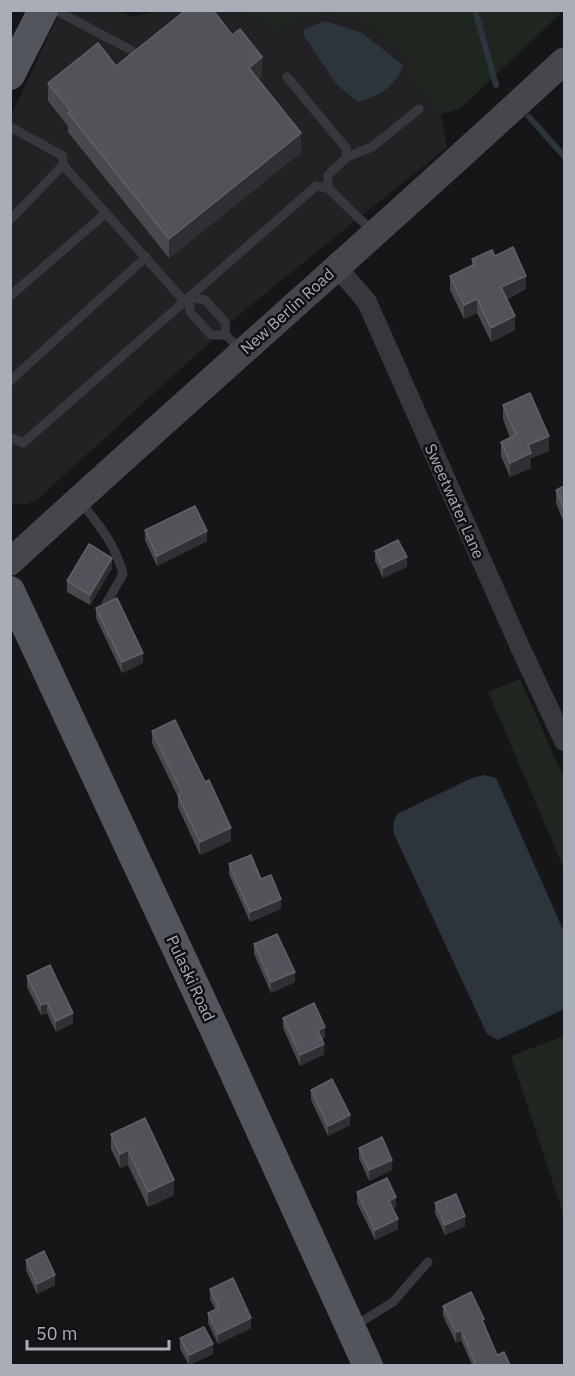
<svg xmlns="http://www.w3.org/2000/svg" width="575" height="1376" font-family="'IBM Plex Sans',sans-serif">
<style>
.built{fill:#222225}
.green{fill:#1e261f}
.water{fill:#2c353c}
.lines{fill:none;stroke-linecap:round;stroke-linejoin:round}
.stream{stroke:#2c353c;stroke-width:6}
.lane{stroke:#37383d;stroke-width:9}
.street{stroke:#37383d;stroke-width:20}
.secondary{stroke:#45474d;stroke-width:27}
.primary{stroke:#53555c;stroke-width:30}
.wall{fill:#47494d}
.shaded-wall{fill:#2f3033}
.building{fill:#525359;stroke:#5f6168;stroke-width:1.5}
.labels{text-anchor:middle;stroke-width:5;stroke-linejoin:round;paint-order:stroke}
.street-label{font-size:16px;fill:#a8adb8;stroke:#111113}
</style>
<rect width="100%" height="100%" fill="#161618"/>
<path class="built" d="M60,11h60l14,6 20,-6h94l26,19 35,-15 46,1 56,46 4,21 26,31 6,33 -201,162 -209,191 -13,5 -13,-2v-387z"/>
<g class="green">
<path d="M248,11h315l-103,98 -19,5 -27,-31 -3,-21 -56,-46 -46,-1 -36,16z"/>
<path d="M520,679l44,99v91l-76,-177z"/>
<path d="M564,1036v180l-53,-160z"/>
</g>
<g class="water">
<path d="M325,21l37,12 41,32c-7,22 -24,31 -45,37l-21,-17 -33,-49v-7z"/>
<path d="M484,775l12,3 68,154v77l-66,31 -11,-6 -93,-200 -1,-10 4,-10 75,-36z"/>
</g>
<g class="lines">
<g class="stream">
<path d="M475,10l21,75"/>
<path d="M529,117l35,39"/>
</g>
<g class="lane">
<path d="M55,10l76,40"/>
<path d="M287,77l59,71 1,9 -19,18v13"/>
<path d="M10,127l53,29v9l-53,55"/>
<path d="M347,157l25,-10 47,-38"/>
<path d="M63,165l121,136"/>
<path d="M10,296l96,-83"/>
<path d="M189,297l16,3 20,22 1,13 16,16"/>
<path d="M189,297l1,15 21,23h15"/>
<path d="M10,381l136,-124"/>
<path d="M10,437l13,6 293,-257 12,2 44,43"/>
<path d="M80,501c18,23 36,44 43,73l-17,30"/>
<path d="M353,1327l40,-25 35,-40"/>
</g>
<path class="street" d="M337,267l30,35 153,345 44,94"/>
<path class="secondary" d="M10,562c184,-169 372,-332 554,-501"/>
<g class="primary">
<path d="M10,75l33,-65"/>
<path d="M10,591l205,439 153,336"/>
</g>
</g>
<g class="wall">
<path d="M116,66l146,9 -4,4 43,73 -132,106 -101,-126v-6l-20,-25v-18z"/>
<path d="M495,256l31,33 -19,10 8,31 -24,12 -14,-29 -13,6 -14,-29v-14l22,-10v-7z"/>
<path d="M503,405l46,46 -18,7v10l-21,9 -9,-21v-14l9,-4 -7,-19z"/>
<path d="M564,486v37l-8,-20v-13z"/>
<path d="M145,530l62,11 -50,25 -12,-26z"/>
<path d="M375,551l32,16 -24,11 -8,-17z"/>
<path d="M112,568l-22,37 -23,-13v-11z"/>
<path d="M96,608l47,55 -21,10 -26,-55z"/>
<path d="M152,731l79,110 -31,14 -22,-48v-10l-26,-54z"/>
<path d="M229,864l32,15 20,30 -31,13 -21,-48z"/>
<path d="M254,944l41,38 -24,11 -17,-39z"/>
<path d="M27,976l46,47 -17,9 -9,-19 -6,2 -14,-28z"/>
<path d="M283,1018l42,19 -3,2 2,15 -24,12 -17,-38z"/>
<path d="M311,1090l39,35 -22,11 -17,-36z"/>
<path d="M111,1134l63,61 -26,12 -20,-42 -8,3 -9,-19z"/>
<path d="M359,1148l33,22 -23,11 -10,-23z"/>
<path d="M357,1192l39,15 -3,2 5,20 -23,11 -18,-37z"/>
<path d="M435,1203l30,23 -20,9 -10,-22z"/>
<path d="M26,1260l29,25 -18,9 -11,-24z"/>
<path d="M210,1289l41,39 -33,16 -10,-21v-10l7,-4 -5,-10z"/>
<path d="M443,1306l41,17 13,32 13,10h-38l-11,-25 -5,3 -13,-27z"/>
<path d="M180,1338l33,16 -24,11 -9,-16z"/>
</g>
<g class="shaded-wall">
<path d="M262,57v18l-13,11v-18z"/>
<path d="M301,133v19l-132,106v-19z"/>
<path d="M526,276v13l-25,12v-14z"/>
<path d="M477,299v14l-13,6v-14z"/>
<path d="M515,316v14l-24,12v-14z"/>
<path d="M549,436v15l-18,7v10l-21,9v-14l18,-18z"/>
<path d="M207,531v10l-50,25v-10z"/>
<path d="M407,557v10l-24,11v-10z"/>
<path d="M112,558v10l-22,37v-10z"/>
<path d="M143,653v10l-21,10v-11z"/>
<path d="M231,828v13l-31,14v-13z"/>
<path d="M281,899v10l-31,13v-10z"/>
<path d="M295,972v10l-24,11v-11z"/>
<path d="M47,1003v10l-6,2v-10z"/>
<path d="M73,1013v10l-17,9v-11z"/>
<path d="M325,1027v10l-7,3v-10z"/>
<path d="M324,1044v10l-24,12v-11z"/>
<path d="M350,1115v10l-22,11v-10z"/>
<path d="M128,1150v15l-8,3v-14z"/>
<path d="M392,1160v10l-23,11v-11z"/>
<path d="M174,1180v15l-26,12v-15z"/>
<path d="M396,1197v10l-7,4v-10z"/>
<path d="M465,1216v10l-20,9v-10z"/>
<path d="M398,1219v10l-23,11v-10z"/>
<path d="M55,1275v10l-18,9v-10z"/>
<path d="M251,1318v10l-33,16v-10z"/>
<path d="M461,1330v10l-5,3v-11z"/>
<path d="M213,1344v10l-24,11v-10z"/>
</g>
<g class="building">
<path d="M186,10h27l19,25 8,-6 22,28 -13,11 52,65 -132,106 -101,-126 3,-2 -23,-28 50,-40 18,23z"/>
<path d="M513,247l13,29 -25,11 14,29 -24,12 -14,-29 -13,6 -14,-29 25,-12 -3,-5 20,-9 3,6z"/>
<path d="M530,393l19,43 -21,9 3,8 -21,10 -9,-21 15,-7 -13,-30z"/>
<path d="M564,486v23l-8,-19z"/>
<path d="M195,506l12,25 -50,25 -12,-26z"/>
<path d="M398,540l9,17 -24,11 -8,-17z"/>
<path d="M89,544l23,14 -22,37 -23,-14z"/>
<path d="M117,598l26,55 -21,9 -26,-54z"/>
<path d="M175,720l30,62 4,-2 22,48 -31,14 -22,-47 4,-2 -30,-62z"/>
<path d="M251,855l10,24 10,-4 10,24 -31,13 -21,-48z"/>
<path d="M277,934l18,38 -24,10 -17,-38z"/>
<path d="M50,965l23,48 -17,8 -9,-18 -6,2 -14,-29z"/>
<path d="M314,1003l11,24 -7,3 6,14 -24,11 -17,-37z"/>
<path d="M332,1079l18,36 -22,11 -17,-36z"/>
<path d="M145,1118l29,62 -26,12 -20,-42 -8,4 -9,-20z"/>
<path d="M382,1137l10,23 -23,10 -10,-22z"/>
<path d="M387,1178l9,19 -7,4 9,18 -23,11 -18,-38z"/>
<path d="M456,1194l9,22 -20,9 -10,-22z"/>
<path d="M44,1251l11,24 -18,9 -11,-24z"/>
<path d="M233,1278l18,40 -33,16 -10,-21 11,-5 -9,-19z"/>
<path d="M471,1292l13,27 -2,1 15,35 7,-3 6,13h-34l-15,-35 -5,2 -13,-26z"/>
<path d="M204,1327l9,17 -24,11 -9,-17z"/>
</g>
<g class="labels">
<g class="street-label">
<text transform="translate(287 311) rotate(-42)" y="6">New Berlin Road</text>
<text transform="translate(455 501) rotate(66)" y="6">Sweetwater Lane</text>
<text transform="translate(191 978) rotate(65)" y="6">Pulaski Road</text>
</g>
</g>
<rect width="575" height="1376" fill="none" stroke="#a8adb8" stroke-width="24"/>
<path d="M27 1340v9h142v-9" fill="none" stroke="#a8adb8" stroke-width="3"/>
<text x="36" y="1340" font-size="18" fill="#a8adb8" stroke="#111113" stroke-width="4.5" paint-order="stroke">50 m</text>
</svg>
